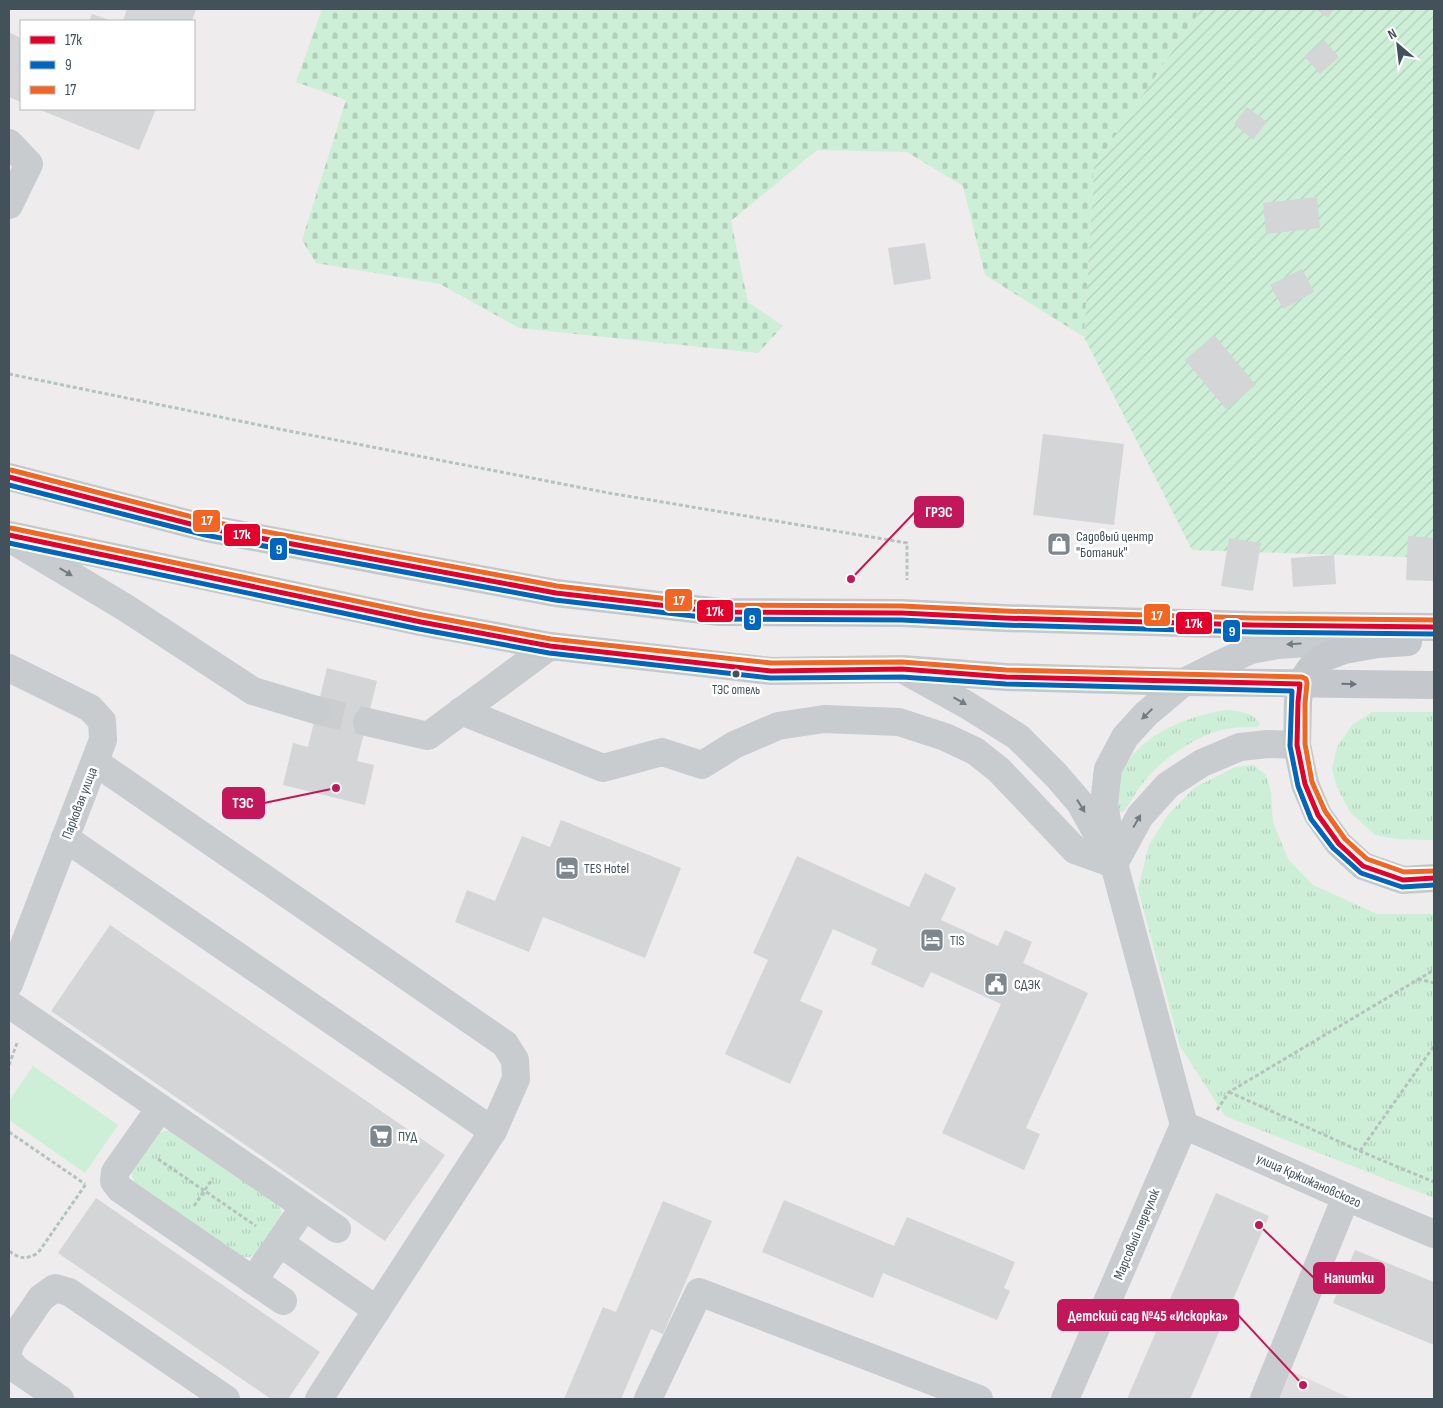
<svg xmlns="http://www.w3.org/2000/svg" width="1443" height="1408" font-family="'Sofia Sans Condensed',sans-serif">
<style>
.education{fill:#dfddde}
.grass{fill:url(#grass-tufts)}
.cemetery{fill:url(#cemetery-stones)}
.garden{fill:url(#garden-furrows)}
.pitch{fill:#ceefd7}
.building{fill:#d4d5d7}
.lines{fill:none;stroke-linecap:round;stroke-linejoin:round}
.minor-tunnel{stroke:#cccdcf;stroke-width:28;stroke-dasharray:28 14;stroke-linecap:butt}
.path{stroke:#b4c3bd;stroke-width:3;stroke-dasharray:4 2.5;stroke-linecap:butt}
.minor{stroke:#c8ccce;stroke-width:28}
.major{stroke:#c4c8cc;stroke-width:28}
.bus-1-casing{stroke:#fff;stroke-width:9}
.bus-2-casing{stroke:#fff;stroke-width:9}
.bus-3-casing{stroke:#fff;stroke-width:9}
.bus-1{stroke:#e4002b;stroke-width:5}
.bus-2{stroke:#0065bd;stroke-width:5}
.bus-3{stroke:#f26522;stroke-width:5}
.oneway{fill:#717c83}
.oneway2{fill:#69757c}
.bus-dot{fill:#42515a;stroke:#fff;stroke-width:2}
.labels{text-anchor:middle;stroke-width:5;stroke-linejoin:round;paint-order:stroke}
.bus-label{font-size:13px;fill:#42515a;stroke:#fff}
.poi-label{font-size:14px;fill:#42515a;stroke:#fff;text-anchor:start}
.street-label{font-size:14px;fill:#42515a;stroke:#fff}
.leader{fill:none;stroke:#c2185b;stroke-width:2}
.callout-dot{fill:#c2185b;stroke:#fff;stroke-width:2}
.callout{fill:#c2185b;stroke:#c2185b;stroke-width:2}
.callout-label{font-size:15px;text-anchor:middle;font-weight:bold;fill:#fff}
.line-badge{stroke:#fff;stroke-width:2}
.badge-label{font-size:14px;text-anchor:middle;font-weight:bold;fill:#fff}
</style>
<defs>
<pattern id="grass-tufts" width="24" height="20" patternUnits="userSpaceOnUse" patternTransform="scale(1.25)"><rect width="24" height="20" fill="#ceefd7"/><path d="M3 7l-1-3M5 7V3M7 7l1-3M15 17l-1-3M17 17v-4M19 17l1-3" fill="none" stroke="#b2cfbb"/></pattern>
<pattern id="cemetery-stones" width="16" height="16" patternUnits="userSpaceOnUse" patternTransform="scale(1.25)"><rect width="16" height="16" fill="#ceefd7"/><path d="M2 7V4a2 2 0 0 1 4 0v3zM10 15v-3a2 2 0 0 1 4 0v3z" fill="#b2cfbb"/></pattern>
<pattern id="garden-furrows" width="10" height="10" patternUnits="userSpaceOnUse" patternTransform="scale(1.25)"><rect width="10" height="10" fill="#ceefd7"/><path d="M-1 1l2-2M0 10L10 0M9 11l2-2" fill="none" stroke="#b2cfbb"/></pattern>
</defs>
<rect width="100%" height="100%" fill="#eeecec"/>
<path class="education" d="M1291,1371l61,28h-73z"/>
<g class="grass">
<path d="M1227,710c11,1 27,2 33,14l-3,3c-10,0 -21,0 -31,2 -26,5 -60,27 -78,48 -8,9 -16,21 -22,32l-3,3h-5c0,-7 -3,-16 -1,-23 8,-49 66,-73 110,-79z"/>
<path d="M1372,712h62v127l-2,1 -35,-1 -22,-4 -25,-23 -13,-25 -5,-18 5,-22 15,-22z"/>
<path d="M1254,765l12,10 5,17 2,30 15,37 25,26 64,29h57v284l-209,-82 -45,-70 -42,-157 11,-44 19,-30 26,-27 41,-21z"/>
<path d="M164,1131h10l103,71 4,9 1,10 -22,33 -11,3h-11l-103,-71 -3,-12 1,-13 21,-26z"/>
</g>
<path class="cemetery" d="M322,9h879l-107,158 -10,170 -99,-62 -22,-89 -56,-34 -90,-2 -86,71 17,81 35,24 -25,27 -239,-25 -79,-44 -124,-21 -14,-23 44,-140 -50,-18z"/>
<path class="garden" d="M1201,9h233v549l-242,-8 -108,-213 10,-170z"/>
<path class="pitch" d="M33,1066l85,59 -33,48 -76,-53v-19z"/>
<g class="building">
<path d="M127,9h69l-4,12h-69z"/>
<path d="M1315,9h19l-6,9z"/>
<path d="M92,14l20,7h-23z"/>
<path d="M9,32l12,6v64l-12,-5z"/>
<path d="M1324,40l15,17 -19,17 -15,-17z"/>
<path d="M1247,107l20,15 -14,18 -19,-16z"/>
<path d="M38,109h118l-17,41z"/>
<path d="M1317,197l3,31 -54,6 -3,-31z"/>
<path d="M925,243l6,36 -37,6 -6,-37z"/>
<path d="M1302,269l12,23 -31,17 -13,-24z"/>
<path d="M1214,335l42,50 -30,24 -41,-49z"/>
<path d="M1043,434l81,10 -10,81 -81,-10z"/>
<path d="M1408,536l26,2v43l-28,-1z"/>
<path d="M1229,538l32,5 -8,48 -32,-5z"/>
<path d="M1334,555l2,29 -43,3 -2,-29z"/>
<path d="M327,668l50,13 -20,80 17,4 -9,40 -82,-20 10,-42 15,4z"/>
<path d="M561,820l120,48 -36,90 -102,-41 -14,35 -74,-30 12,-32 28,11 27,-65 28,11z"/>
<path d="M797,856l112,51 16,-34 31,15 -15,32 57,26 7,-16 27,12 -9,21 65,30 -62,135 14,6 -16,36 -82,-37 59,-129 -70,-32 -8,16 -52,-24 6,-15 -44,-20 -33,72 23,10 -33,73 -65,-30 43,-94 -15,-7z"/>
<path d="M110,925l335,230 -60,86 -334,-230z"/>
<path d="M1216,1193l53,23 -79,183h-63z"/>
<path d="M96,1198l224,154 -32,47h-17l-213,-146z"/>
<path d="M784,1200l110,46 13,-29 108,45 -11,26 6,3 -13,29 -114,-47 -10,25 -111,-46z"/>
<path d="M663,1201l49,20 -49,113 -12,-5 -30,70h-57l39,-92 13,5z"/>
<path d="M1355,1250l79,32v63l-101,-42z"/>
</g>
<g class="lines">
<path class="minor-tunnel" d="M316,710l51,12"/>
<g class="path">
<path d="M9,374l260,53 340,66 298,50v37"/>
<path d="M1418,979l16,4"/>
<path d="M9,1065l8,-22"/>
<path d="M1229,1092l131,59 74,31"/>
<path d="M1217,1110l12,-18 205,-122"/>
<path d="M9,1132l76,52"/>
<path d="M1360,1151l74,-105"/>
<path d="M158,1159l98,67"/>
<path d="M194,1206l19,-28"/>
<path d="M9,1251c12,8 16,9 29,2l48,-69"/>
</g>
<g class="minor">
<path d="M9,143l20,21 -20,41"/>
<path d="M9,538l117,70 127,83 63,19"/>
<path d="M9,668l81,40 12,13 1,19 -94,244"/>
<path d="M902,669l65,36 51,32 38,38 24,28 25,45"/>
<path d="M461,711l142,57 59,-16 40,13 32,-20 44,-19 46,-7 75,3 46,15 30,14 24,19 76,80 39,14"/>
<path d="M367,722l61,14 122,-90"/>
<path d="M95,762l410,282 10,16 1,19 -23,52 -174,268"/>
<path d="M65,838l428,293"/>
<path d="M1114,864l26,-48 28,-31 34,-22 38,-16 28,-3 29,1"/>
<path d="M9,1004l328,225"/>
<path d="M160,1108l-45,64 -1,9 6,8 163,112"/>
<path d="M1184,1125l-70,-261 -10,-61 4,-34 17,-32 21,-23 38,-32 36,-18 31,-14 27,-5 31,-2 52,1"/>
<path d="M1184,1125l162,72 88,37"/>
<path d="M290,1250l87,60"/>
<path d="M253,1281l51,-74"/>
<path d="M9,1348l2,-6 30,-44 14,-10 14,4 157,107"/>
<path d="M9,1360l7,9 44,30"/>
<path d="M648,1399l51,-107 280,107"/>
<path d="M1065,1399l119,-274"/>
<path d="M1264,1399l82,-202"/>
</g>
<g class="major">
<path d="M9,477l197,51 170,32 180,33 164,19 182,1 102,5 249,7 181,2"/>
<path d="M9,535l412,87 129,24 221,25 131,-2 104,8 178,5 250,3"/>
<path d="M1408,642l-30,2 -34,6 -19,7 -14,11 -11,16 -2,18 -1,43 8,39 13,31 21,29 24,22 40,14 31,-2"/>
</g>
<g class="bus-1-casing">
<g id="bus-1">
<path d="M9,477l197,51 350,65 164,19 182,1 102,5 249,7 181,2"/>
<path d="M9,535l412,87 129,24 221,25 131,-2 104,8 294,7 -2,18 -1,43 8,39 13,31 21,29 24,22 40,14 31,-2"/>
</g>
</g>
<g class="bus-2-casing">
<g id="bus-2">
<path d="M9,485l196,50 350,65 164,19 183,1 102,5 249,7 181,2"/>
<path d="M9,543l410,86 130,24 221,25 132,-1 104,7 286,7 -2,55 8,40 13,33 22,29 28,25 41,14 32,-2"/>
</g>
</g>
<g class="bus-3-casing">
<g id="bus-3">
<path d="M11,470l197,51 349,65 163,19 182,1 102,5 249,7 181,2"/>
<path d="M11,528l411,87 129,24 220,24 131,-1 104,8 296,7 4,2 1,4 -2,20v41l7,38 13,29 20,28 22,20 37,13 30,-1"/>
</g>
</g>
<use href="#bus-1" class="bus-1"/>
<use href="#bus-2" class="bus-2"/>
<use href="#bus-3" class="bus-3"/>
</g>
<defs><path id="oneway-solid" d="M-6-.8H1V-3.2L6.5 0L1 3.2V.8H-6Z" transform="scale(1.25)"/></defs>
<g class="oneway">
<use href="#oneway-solid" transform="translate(66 572) rotate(31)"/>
<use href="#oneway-solid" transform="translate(1294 644) rotate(176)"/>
<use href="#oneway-solid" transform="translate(960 701) rotate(29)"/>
<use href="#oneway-solid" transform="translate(1147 714) rotate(136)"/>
<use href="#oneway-solid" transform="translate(1081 806) rotate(58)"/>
<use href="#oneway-solid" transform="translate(1137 821) rotate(-60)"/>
</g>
<use class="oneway2" href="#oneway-solid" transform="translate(1349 684) rotate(1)"/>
<defs>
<g id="shop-square" transform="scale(1.25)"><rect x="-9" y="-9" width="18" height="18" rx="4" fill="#7e878d" stroke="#fff"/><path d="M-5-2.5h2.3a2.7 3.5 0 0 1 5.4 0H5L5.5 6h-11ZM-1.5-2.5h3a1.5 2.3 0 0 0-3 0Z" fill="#fff"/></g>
<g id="hotel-square" transform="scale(1.25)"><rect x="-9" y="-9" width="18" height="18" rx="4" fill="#7e878d" stroke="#fff"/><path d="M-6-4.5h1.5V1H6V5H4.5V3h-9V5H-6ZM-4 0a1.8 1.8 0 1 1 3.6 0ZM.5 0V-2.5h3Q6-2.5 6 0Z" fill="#fff"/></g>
<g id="civic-square" transform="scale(1.25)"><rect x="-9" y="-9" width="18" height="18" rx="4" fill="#7e878d" stroke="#fff"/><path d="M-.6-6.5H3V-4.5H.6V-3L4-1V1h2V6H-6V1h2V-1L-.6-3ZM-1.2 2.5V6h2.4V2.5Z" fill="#fff"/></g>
<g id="supermarket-square" transform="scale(1.25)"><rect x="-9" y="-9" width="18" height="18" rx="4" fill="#7e878d" stroke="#fff"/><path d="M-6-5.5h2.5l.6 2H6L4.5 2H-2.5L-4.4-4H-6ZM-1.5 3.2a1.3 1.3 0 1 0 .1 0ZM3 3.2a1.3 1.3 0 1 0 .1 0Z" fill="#fff"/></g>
</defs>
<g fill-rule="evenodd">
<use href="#shop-square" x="1059" y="544"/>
<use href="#hotel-square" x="567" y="868"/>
<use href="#hotel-square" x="932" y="940"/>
<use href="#civic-square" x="996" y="984"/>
<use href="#supermarket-square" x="381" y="1136"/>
</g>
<circle class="bus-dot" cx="736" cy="674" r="4.5"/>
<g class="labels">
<g class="bus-label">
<text x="736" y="694">ТЭС отель</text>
</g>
<g class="poi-label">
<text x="1076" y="541">Садовый центр<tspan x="1076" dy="16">"Ботаник"</tspan></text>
<text x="584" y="873">TES Hotel</text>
<text x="950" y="945">TIS</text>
<text x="1014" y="989">СДЭК</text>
<text x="398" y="1141">ПУД</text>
</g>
<g class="street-label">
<text transform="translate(79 803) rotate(-69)" y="5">Парковая улица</text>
<text transform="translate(1309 1180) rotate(24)" y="5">улица Кржижановского</text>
<text transform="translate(1136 1234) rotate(-67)" y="5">Марсовый переулок</text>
</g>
</g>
<path class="leader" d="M851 579L915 512M336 788L264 803M1259 1225L1314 1278M1303 1385L1238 1315"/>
<g class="callout-dot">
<circle cx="851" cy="579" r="5"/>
<circle cx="336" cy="788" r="5"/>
<circle cx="1259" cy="1225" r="5"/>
<circle cx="1303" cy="1385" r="5"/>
</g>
<g class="callout">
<rect x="915" y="497" width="48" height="30" rx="5"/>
<rect x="223" y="788" width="41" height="30" rx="5"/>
<rect x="1314" y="1263" width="70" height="30" rx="5"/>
<rect x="1058" y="1300" width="180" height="30" rx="5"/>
</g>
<g class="callout-label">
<text x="939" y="517">ГРЭС</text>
<text x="243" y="808">ТЭС</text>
<text x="1349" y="1283">Напитки</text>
<text x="1148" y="1321">Детский сад №45 «Искорка»</text>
</g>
<g class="line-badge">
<rect x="192" y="509" width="29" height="24" rx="5" fill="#f26522"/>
<rect x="223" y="523" width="38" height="24" rx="5" fill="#e4002b"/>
<rect x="269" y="537" width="19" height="24" rx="5" fill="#0065bd"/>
<rect x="664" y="588" width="29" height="24" rx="5" fill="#f26522"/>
<rect x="696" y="599" width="38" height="24" rx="5" fill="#e4002b"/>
<rect x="1143" y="603" width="28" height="24" rx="5" fill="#f26522"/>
<rect x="743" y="607" width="19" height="24" rx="5" fill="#0065bd"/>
<rect x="1175" y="611" width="38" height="24" rx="5" fill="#e4002b"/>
<rect x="1222" y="619" width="19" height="24" rx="5" fill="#0065bd"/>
</g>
<g class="badge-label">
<text x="207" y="525">17</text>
<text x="242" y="539">17к</text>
<text x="279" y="554">9</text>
<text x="679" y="605">17</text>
<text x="715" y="616">17к</text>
<text x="1157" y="620">17</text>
<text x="752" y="624">9</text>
<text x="1194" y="628">17к</text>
<text x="1232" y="636">9</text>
</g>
<rect width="1443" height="1408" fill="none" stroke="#42515a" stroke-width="20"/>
<rect x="20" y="20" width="175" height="90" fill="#ffffff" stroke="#b3b9bd"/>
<rect x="30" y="36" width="25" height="8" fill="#e4002b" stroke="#b3b9bd"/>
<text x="65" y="45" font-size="15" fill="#42515a">17к</text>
<rect x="30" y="61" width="25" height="8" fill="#0065bd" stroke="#b3b9bd"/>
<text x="65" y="70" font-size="15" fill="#42515a">9</text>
<rect x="30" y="86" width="25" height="8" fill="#f26522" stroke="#b3b9bd"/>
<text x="65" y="95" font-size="15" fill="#42515a">17</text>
<g transform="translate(1398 45) rotate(332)" stroke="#ffffff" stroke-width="4" paint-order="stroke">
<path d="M0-4L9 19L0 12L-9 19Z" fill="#42515a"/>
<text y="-8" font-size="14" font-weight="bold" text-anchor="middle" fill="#42515a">N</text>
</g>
</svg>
